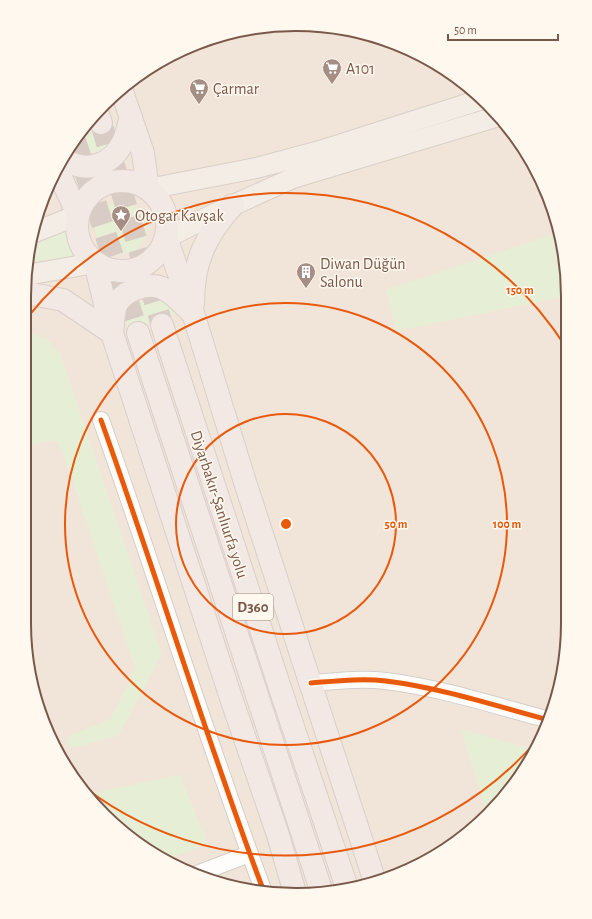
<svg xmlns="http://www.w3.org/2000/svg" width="592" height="919" font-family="'Alegreya Sans',sans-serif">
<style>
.residential{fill:#f1e5d9}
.green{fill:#e6efd6}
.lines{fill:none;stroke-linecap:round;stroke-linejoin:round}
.highway-tunnel{stroke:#d8ccc4;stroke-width:22;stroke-dasharray:22 11;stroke-linecap:butt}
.minor-casing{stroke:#d5cec7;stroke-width:18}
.major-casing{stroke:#dacfc9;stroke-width:22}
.highway-casing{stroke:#dacfc9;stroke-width:24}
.minor{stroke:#fefdfc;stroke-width:16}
.major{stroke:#f3ede6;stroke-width:20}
.highway{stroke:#f2e8e4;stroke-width:22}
.cycleway-casing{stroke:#fff8ef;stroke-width:8}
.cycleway{stroke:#e8590c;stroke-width:5}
.ring{fill:none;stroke:#e8590c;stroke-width:2}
.labels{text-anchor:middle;stroke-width:3;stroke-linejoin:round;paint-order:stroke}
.shield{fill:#fff8ef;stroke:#a1887c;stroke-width:1}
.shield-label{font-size:15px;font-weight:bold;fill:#79584a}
.poi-label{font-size:16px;fill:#79584a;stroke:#fff8ef;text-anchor:start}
.street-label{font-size:16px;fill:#79584a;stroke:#fff8ef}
.rim{fill:none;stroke:#79584a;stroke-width:2}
.centre{fill:#e8590c;stroke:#fff8ef;stroke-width:2}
.ring-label{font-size:12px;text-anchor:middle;font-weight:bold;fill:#e8590c;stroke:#fff8ef;stroke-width:3;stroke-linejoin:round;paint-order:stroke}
</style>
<rect width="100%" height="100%" fill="#f8f2ec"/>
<path class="residential" d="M278,25l53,1 52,12 49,22 43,31 37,39 28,46 19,50 8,52 -1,380 -19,69 -46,75 -54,47 -81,37 -88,8 -70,-14 -78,-41 -60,-65 -32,-64 -14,-87 2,-363 26,-84 39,-59 39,-37 45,-28 50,-19z"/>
<g class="green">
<path d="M114,123v9l-9,17c-12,4 -24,8 -36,1l11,-15z"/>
<circle cx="121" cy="228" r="26"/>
<path d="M67,228l10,33 -34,-1 -17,3 5,-20z"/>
<path d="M560,232l7,46v18l-170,35 -11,-41z"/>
<path d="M155,298h9l14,15 -51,18c-1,-21 6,-29 28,-33z"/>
<path d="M26,331l22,9 12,14 102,300 -43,81 -42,12 -11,-1 3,-10 42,-17 24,-51 -72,-215 -6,-12h-10l-22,7z"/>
<path d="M461,729l59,17 15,2 -34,54 -14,12z"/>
<path d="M180,775l28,69 -41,15 -37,-20 -42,-45z"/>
</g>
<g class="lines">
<g class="highway-tunnel">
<path d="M101,123l61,202"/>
<path d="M75,141l63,192"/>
</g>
<g class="minor-casing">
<g id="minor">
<path d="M101,420c56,156 104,316 163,472"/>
<path d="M311,683c25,-2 50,-5 75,-2 56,7 110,25 163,39"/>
<path d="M197,874l52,-20"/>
</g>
</g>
<g class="major-casing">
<g id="major">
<path d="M148,189l108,-21 64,-17 163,-52"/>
<path d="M35,232l43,-17"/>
<path d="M166,238l54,-27 73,-33 206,-62"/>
<path d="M26,275l69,-12"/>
</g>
</g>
<g class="highway-casing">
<g id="highway">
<path d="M121,89l22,64 5,36"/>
<path d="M97,112l4,11"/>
<path d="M63,159c24,15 48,7 60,-17 4,-8 5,-17 8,-25"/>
<path d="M57,169l21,46"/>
<circle cx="122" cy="226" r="45"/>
<path d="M166,238l27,75 51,166 131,403"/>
<path d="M95,263l17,70 119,365 47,137 17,58"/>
<path d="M26,293l37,7 49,33c1,-8 1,-19 4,-27 2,-6 10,-13 15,-15 28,-14 41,2 59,20"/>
<path d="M193,304c0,-42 12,-68 40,-99"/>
<path d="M162,325l119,366 66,197"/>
<path d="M138,333l183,557"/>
</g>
</g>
<use href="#minor" class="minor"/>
<use href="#major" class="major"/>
<use href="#highway" class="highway"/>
<g class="cycleway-casing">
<g id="cycleway">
<path d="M101,420c56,156 104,316 163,472"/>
<path d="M311,683c25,-2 50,-5 75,-2 56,7 110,25 163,39"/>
</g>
</g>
<use href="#cycleway" class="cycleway"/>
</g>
<g class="ring">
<circle cx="286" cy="524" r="110"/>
<circle cx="286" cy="524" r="221"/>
<path d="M547 728A331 331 0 0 1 73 778M27 318A331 331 0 0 1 567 349"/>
</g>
<defs>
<g id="supermarket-pin" transform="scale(1)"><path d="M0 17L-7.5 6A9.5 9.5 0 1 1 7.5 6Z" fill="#a58e83" stroke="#fff8ef"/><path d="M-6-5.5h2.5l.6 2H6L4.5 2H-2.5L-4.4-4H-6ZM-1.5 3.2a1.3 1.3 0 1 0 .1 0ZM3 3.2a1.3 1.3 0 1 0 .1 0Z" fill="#fff"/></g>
<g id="sight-pin" transform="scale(1)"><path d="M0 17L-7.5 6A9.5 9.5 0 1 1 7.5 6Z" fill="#a58e83" stroke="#fff8ef"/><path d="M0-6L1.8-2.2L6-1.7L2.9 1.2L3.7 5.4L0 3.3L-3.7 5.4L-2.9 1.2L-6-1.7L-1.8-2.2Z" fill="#fff"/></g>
<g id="building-pin" transform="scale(1)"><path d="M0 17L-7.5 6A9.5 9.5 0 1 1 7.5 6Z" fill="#a58e83" stroke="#fff8ef"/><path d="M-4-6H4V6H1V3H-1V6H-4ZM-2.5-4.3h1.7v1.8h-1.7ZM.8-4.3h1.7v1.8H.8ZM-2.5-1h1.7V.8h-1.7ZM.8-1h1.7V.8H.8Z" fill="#fff"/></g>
</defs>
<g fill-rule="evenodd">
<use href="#supermarket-pin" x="332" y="68"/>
<use href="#supermarket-pin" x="199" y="88"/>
<use href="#sight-pin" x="121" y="215"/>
<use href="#building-pin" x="306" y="272"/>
</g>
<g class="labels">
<rect class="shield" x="233" y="594" width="40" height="26" rx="3"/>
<g class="shield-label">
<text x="253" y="612">D360</text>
</g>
<g class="poi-label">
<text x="346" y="74">A101</text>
<text x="213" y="94">Çarmar</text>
<text x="135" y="221">Otogar Kavşak</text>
<text x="320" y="269">Diwan Düğün<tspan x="320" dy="18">Salonu</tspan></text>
</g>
<g class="street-label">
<text transform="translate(220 504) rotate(72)" y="6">Diyarbakır-Şanlıurfa yolu</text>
</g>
</g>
<path d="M0 0H592V919H0ZM296 31H296A265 265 0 0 1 561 296V623A265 265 0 0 1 296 888H296A265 265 0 0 1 31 623V296A265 265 0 0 1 296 31Z" fill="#fff8ef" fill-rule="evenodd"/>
<path class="rim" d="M296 31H296A265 265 0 0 1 561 296V623A265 265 0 0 1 296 888H296A265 265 0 0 1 31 623V296A265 265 0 0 1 296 31Z"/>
<circle cx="286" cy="524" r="6" class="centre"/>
<g class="ring-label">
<text x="520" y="294">150 m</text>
<text x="396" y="528">50 m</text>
<text x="507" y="528">100 m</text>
</g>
<path d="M448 34v6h110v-6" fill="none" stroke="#79584a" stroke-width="2"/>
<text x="454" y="34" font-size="12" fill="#79584a" stroke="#fff8ef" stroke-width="3" paint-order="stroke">50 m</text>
</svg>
